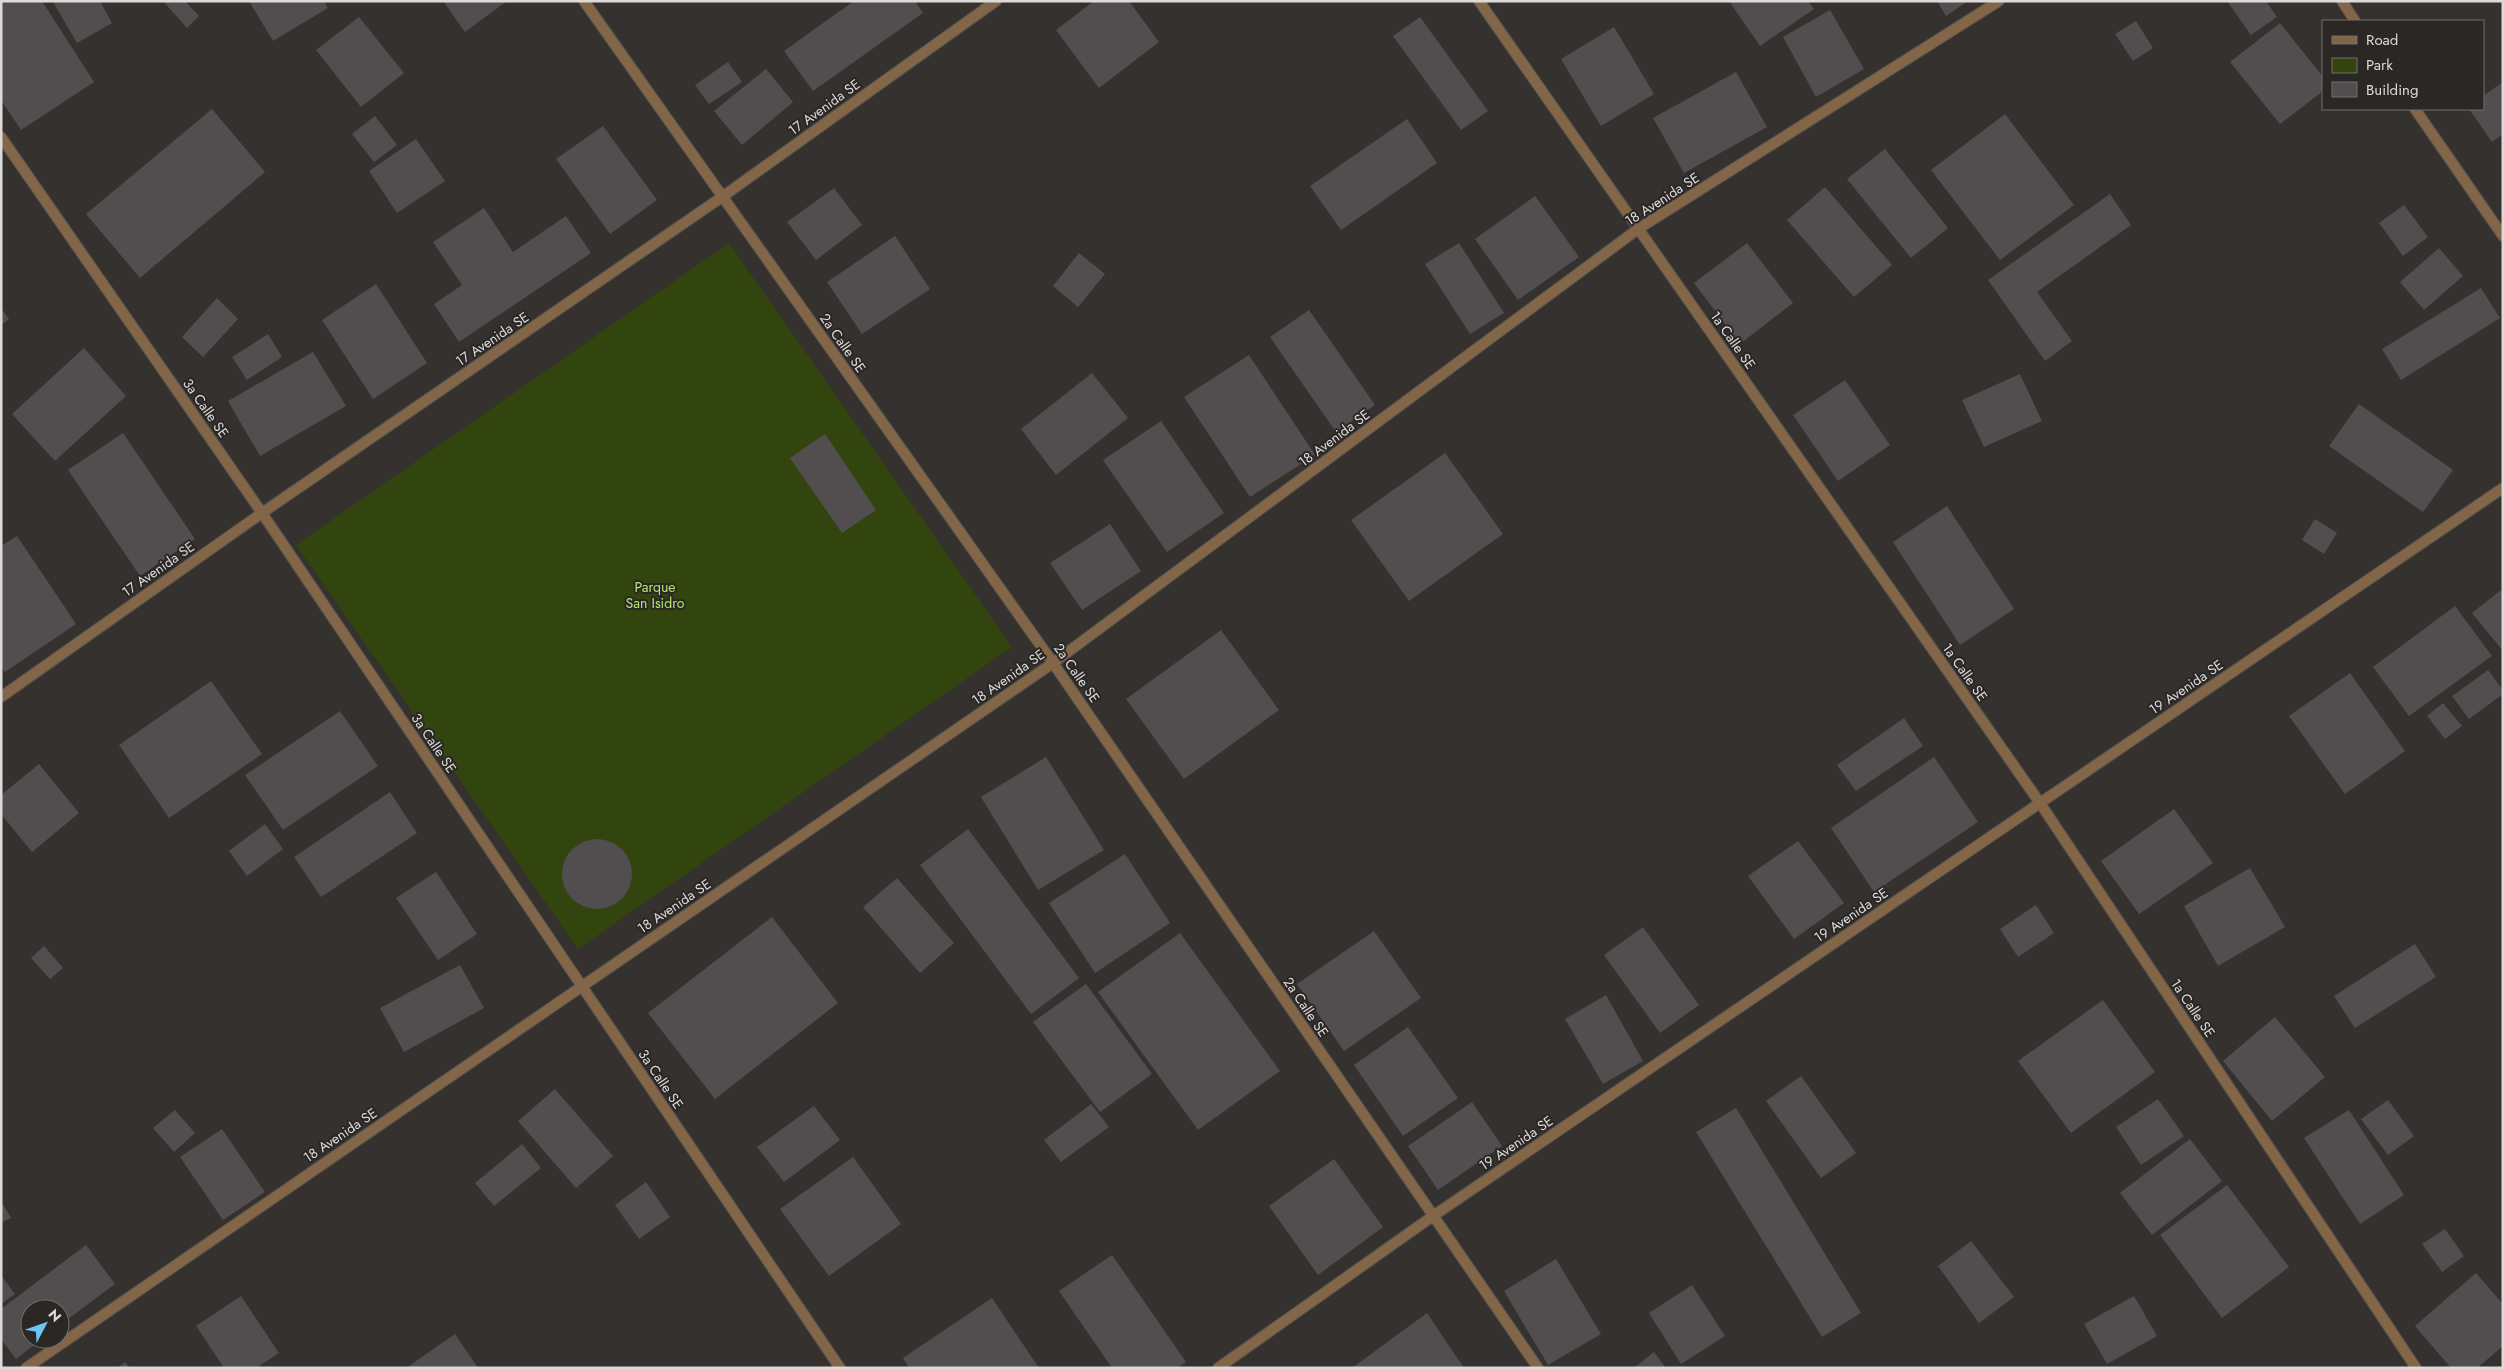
<svg xmlns="http://www.w3.org/2000/svg" width="2504" height="1369" font-family="Jost,sans-serif">
<style>
.green{fill:#32450f}
.building{fill:#524e50}
.lines{fill:none;stroke-linecap:round;stroke-linejoin:round}
.street-casing{stroke:#52504e;stroke-width:12}
.street{stroke:#836548;stroke-width:10}
.labels{text-anchor:middle;stroke-width:4;stroke-linejoin:round;paint-order:stroke}
.street-label{font-size:14px;fill:#dddbda;stroke:#2a2725}
.park-label{font-size:14px;fill:#b7e670;stroke:#2a2725}
</style>
<rect width="100%" height="100%" fill="#34312f"/>
<path class="green" d="M729,243l283,404 -434,302 -282,-404z"/>
<g class="building">
<path d="M1,1h41l52,81 -73,48 -20,-30z"/>
<path d="M100,1l12,22 -35,20 -24,-41z"/>
<path d="M163,1h22l14,15 -12,12z"/>
<path d="M249,1h75l4,7 -55,33z"/>
<path d="M443,1h64l-42,31z"/>
<path d="M854,1h61l8,12 -110,78 -29,-40z"/>
<path d="M1094,1h35l30,41 -60,46 -43,-58z"/>
<path d="M1729,1h79l6,8 -54,37z"/>
<path d="M1937,1h31l-22,15z"/>
<path d="M2227,1h39l11,16 -26,18z"/>
<path d="M1830,10l34,59 -48,28 -33,-60z"/>
<path d="M359,17l45,56 -43,34 -45,-57z"/>
<path d="M1420,17l68,94 -27,19 -68,-94z"/>
<path d="M2136,21l17,27 -20,13 -18,-27z"/>
<path d="M2280,23l43,54v14l-43,33 -50,-62z"/>
<path d="M1614,27l40,67 -53,32 -40,-67z"/>
<path d="M728,62l14,20 -33,22 -14,-19z"/>
<path d="M766,69l27,33 -51,43 -28,-34z"/>
<path d="M1736,72l31,55 -83,46 -31,-55z"/>
<path d="M2503,82v52l-11,8 -23,-33h14v-13z"/>
<path d="M212,109l53,63 -125,106 -54,-64z"/>
<path d="M2005,114l69,91 -74,55 -69,-90z"/>
<path d="M375,116l22,29 -23,17 -22,-28z"/>
<path d="M1407,119l30,44 -96,67 -31,-44z"/>
<path d="M603,126l54,74 -47,34 -54,-75z"/>
<path d="M416,139l29,42 -48,32 -28,-42z"/>
<path d="M1885,149l63,79 -37,30 -64,-79z"/>
<path d="M1825,187l67,78 -38,32 -67,-77z"/>
<path d="M834,188l28,37 -46,35 -29,-38z"/>
<path d="M2110,194l21,31 -94,67 35,49 -27,20 -57,-81z"/>
<path d="M1535,196l44,61 -61,43 -43,-61z"/>
<path d="M2404,205l24,32 -25,19 -24,-33z"/>
<path d="M484,208l29,44 53,-36 25,37 -132,89 -25,-38 28,-19 -29,-43z"/>
<path d="M895,236l35,53 -68,45 -35,-52z"/>
<path d="M1459,243l45,70 -34,21 -45,-70z"/>
<path d="M1747,243l46,60 -53,41 -46,-61z"/>
<path d="M2439,248l24,28 -39,34 -24,-28z"/>
<path d="M1079,253l26,21 -27,33 -25,-21z"/>
<path d="M376,284l51,79 -54,36 -51,-79z"/>
<path d="M2481,288l19,30 -99,62 -19,-31z"/>
<path d="M217,298l21,21 -35,38 -21,-20z"/>
<path d="M1,308l8,11 -8,6z"/>
<path d="M1309,310l66,95 -39,27 -66,-95z"/>
<path d="M268,334l14,23 -35,23 -15,-23z"/>
<path d="M84,348l42,48 -71,65 -43,-47z"/>
<path d="M313,352l33,54 -86,50 -32,-55z"/>
<path d="M1249,355l66,100 -65,42 -66,-100z"/>
<path d="M1092,373l36,45 -72,57 -35,-46z"/>
<path d="M2020,374l22,47 -58,26 -22,-47z"/>
<path d="M1845,380l45,65 -52,36 -45,-66z"/>
<path d="M2359,404l94,66 -30,42 -94,-66z"/>
<path d="M1161,421l63,92 -57,39 -64,-92z"/>
<path d="M123,433l72,106 -55,37 -72,-106z"/>
<path d="M825,434l51,76 -34,23 -52,-75z"/>
<path d="M1445,453l58,81 -94,67 -58,-81z"/>
<path d="M1947,506l67,103 -54,36 -67,-103z"/>
<path d="M2315,519l22,14 -13,21 -22,-14z"/>
<path d="M1110,524l31,47 -59,39 -32,-47z"/>
<path d="M17,536l59,88 -71,48 -4,-5v-121z"/>
<path d="M2501,590l2,2v59l-31,-38z"/>
<path d="M2455,606l37,50 -83,60 -36,-49z"/>
<path d="M1221,630l58,80 -95,69 -58,-80z"/>
<path d="M2488,670l15,20v4l-34,25 -17,-23z"/>
<path d="M2350,673l55,78 -60,43 -56,-78z"/>
<path d="M211,681l51,73 -93,64 -50,-73z"/>
<path d="M2443,703l19,23 -17,13 -18,-23z"/>
<path d="M340,711l38,55 -95,64 -38,-55z"/>
<path d="M1904,718l19,28 -67,45 -19,-26z"/>
<path d="M1046,757l58,93 -66,40 -57,-93z"/>
<path d="M1934,757l44,65 -104,70 -43,-64z"/>
<path d="M39,764l40,49 -47,39 -31,-38v-19z"/>
<path d="M390,792l27,41 -96,64 -27,-40z"/>
<path d="M2174,809l39,54 -74,51 -38,-53z"/>
<path d="M265,824l18,25 -36,27 -18,-25z"/>
<path d="M968,829l111,149 -48,36 -111,-149z"/>
<circle cx="597" cy="874" r="35"/>
<path d="M1798,841l46,62 -50,36 -46,-63z"/>
<path d="M1125,854l45,69 -75,50 -46,-70z"/>
<path d="M2250,868l35,59 -67,39 -34,-60z"/>
<path d="M436,872l41,62 -39,26 -42,-62z"/>
<path d="M897,878l57,65 -34,30 -57,-66z"/>
<path d="M2036,905l18,28 -36,24 -18,-28z"/>
<path d="M772,917l66,86 -123,96 -67,-86z"/>
<path d="M1643,927l56,78 -39,28 -56,-78z"/>
<path d="M1374,931l47,67 -77,53 -47,-67z"/>
<path d="M1180,933l100,138 -82,59 -100,-138z"/>
<path d="M2415,944l21,33 -81,51 -21,-32z"/>
<path d="M44,946l19,22 -13,11 -19,-21z"/>
<path d="M460,965l24,43 -80,44 -24,-44z"/>
<path d="M1086,984l66,90 -52,38 -67,-90z"/>
<path d="M1606,995l37,66 -40,23 -38,-65z"/>
<path d="M2103,1000l52,72 -84,61 -53,-72z"/>
<path d="M2275,1017l50,60 -53,44 -49,-60z"/>
<path d="M1408,1027l50,71 -55,38 -49,-71z"/>
<path d="M1801,1076l55,77 -35,25 -55,-77z"/>
<path d="M555,1089l58,67 -37,32 -58,-67z"/>
<path d="M2158,1099l26,37 -43,29 -25,-38z"/>
<path d="M2388,1100l26,36 -26,19 -27,-36z"/>
<path d="M1472,1102l30,44 -64,44 -30,-44z"/>
<path d="M1091,1104l18,23 -48,35 -17,-22z"/>
<path d="M814,1106l26,34 -56,42 -27,-35z"/>
<path d="M1736,1108l125,205 -39,24 -126,-205z"/>
<path d="M175,1110l20,23 -21,19 -21,-24z"/>
<path d="M2349,1110l55,85 -44,29 -56,-86z"/>
<path d="M222,1129l43,63 -42,28 -43,-63z"/>
<path d="M2190,1139l32,42 -70,54 -32,-42z"/>
<path d="M522,1144l19,24 -47,38 -19,-23z"/>
<path d="M853,1157l48,67 -72,52 -49,-67z"/>
<path d="M1334,1159l49,68 -65,48 -49,-69z"/>
<path d="M646,1182l24,35 -31,22 -24,-34z"/>
<path d="M2227,1185l62,82 -67,51 -62,-83z"/>
<path d="M1,1201l10,17 -10,5z"/>
<path d="M2445,1229l19,27 -22,16 -20,-28z"/>
<path d="M1971,1241l43,56 -35,26 -41,-57z"/>
<path d="M86,1245l29,39 -55,41v-16h-30v30h12l-26,20 -15,-20v-30z"/>
<path d="M1112,1255l74,107 -8,6h-66l-53,-77z"/>
<path d="M1556,1259l45,75 -53,31 -44,-74z"/>
<path d="M2476,1273l27,31v42l-26,22h-26l-36,-42z"/>
<path d="M1,1275l14,19 -14,10z"/>
<path d="M1692,1285l33,51 -44,28 -32,-51z"/>
<path d="M241,1296l38,57 -23,15h-32l-28,-42z"/>
<path d="M2134,1296l23,40 -50,28 -23,-40z"/>
<path d="M992,1298l47,70h-130l-6,-10z"/>
<path d="M1427,1313l37,55h-112z"/>
<path d="M455,1334l23,34h-72z"/>
<path d="M1654,1352l12,16h-32z"/>
<path d="M125,1362l5,6h-13z"/>
</g>
<g class="lines">
<g class="street-casing">
<g id="street">
<path d="M584,1l469,662 485,705"/>
<path d="M1479,1l561,802 376,565"/>
<path d="M2342,1l13,20"/>
<path d="M2415,109l88,127"/>
<path d="M1,137l261,376 578,855"/>
<path d="M1,697l261,-184 460,-316 274,-196"/>
<path d="M26,1368l1027,-705 585,-434 361,-228"/>
<path d="M1218,1368l215,-152 1070,-728"/>
</g>
</g>
<use href="#street" class="street"/>
</g>
<g class="labels">
<g class="street-label">
<text transform="translate(824 107) rotate(-36)" y="5">17 Avenida SE</text>
<text transform="translate(1662 199) rotate(-33)" y="5">18 Avenida SE</text>
<text transform="translate(492 339) rotate(-34)" y="5">17 Avenida SE</text>
<text transform="translate(1733 340) rotate(55)" y="5">1a Calle SE</text>
<text transform="translate(843 343) rotate(55)" y="5">2a Calle SE</text>
<text transform="translate(206 408) rotate(55)" y="5">3a Calle SE</text>
<text transform="translate(1334 438) rotate(-37)" y="5">18 Avenida SE</text>
<text transform="translate(158 569) rotate(-35)" y="5">17 Avenida SE</text>
<text transform="translate(1965 672) rotate(55)" y="5">1a Calle SE</text>
<text transform="translate(1077 673) rotate(55)" y="5">2a Calle SE</text>
<text transform="translate(1008 677) rotate(-35)" y="5">18 Avenida SE</text>
<text transform="translate(2186 687) rotate(-34)" y="5">19 Avenida SE</text>
<text transform="translate(434 743) rotate(56)" y="5">3a Calle SE</text>
<text transform="translate(674 906) rotate(-34)" y="5">18 Avenida SE</text>
<text transform="translate(1851 915) rotate(-34)" y="5">19 Avenida SE</text>
<text transform="translate(1306 1007) rotate(56)" y="5">2a Calle SE</text>
<text transform="translate(2193 1008) rotate(56)" y="5">1a Calle SE</text>
<text transform="translate(661 1079) rotate(56)" y="5">3a Calle SE</text>
<text transform="translate(340 1135) rotate(-34)" y="5">18 Avenida SE</text>
<text transform="translate(1516 1143) rotate(-34)" y="5">19 Avenida SE</text>
</g>
<g class="park-label">
<text x="655" y="592">Parque<tspan x="655" dy="16">San Isidro</tspan></text>
</g>
</g>
<rect width="2504" height="1369" fill="none" stroke="#dddbda" stroke-width="5"/>
<rect x="2322" y="20" width="162" height="90" fill="#2a2725" stroke="#726f6d"/>
<rect x="2332" y="36" width="25" height="8" fill="#836548" stroke="#726f6d"/>
<text x="2366" y="45" font-size="15" fill="#dddbda">Road</text>
<rect x="2332" y="58" width="25" height="15" fill="#32450f" stroke="#726f6d"/>
<text x="2366" y="70" font-size="15" fill="#dddbda">Park</text>
<rect x="2332" y="82" width="25" height="15" fill="#524e50" stroke="#726f6d"/>
<text x="2366" y="95" font-size="15" fill="#dddbda">Building</text>
<g transform="translate(45 1324) rotate(49)"><circle r="24" fill="#2a2725" stroke="#726f6d"/>
<path d="M0-4L9 19L0 12L-9 19Z" fill="#6fc2f4"/>
<text y="-8" font-size="14" font-weight="bold" text-anchor="middle" fill="#dddbda">N</text>
</g>
</svg>
